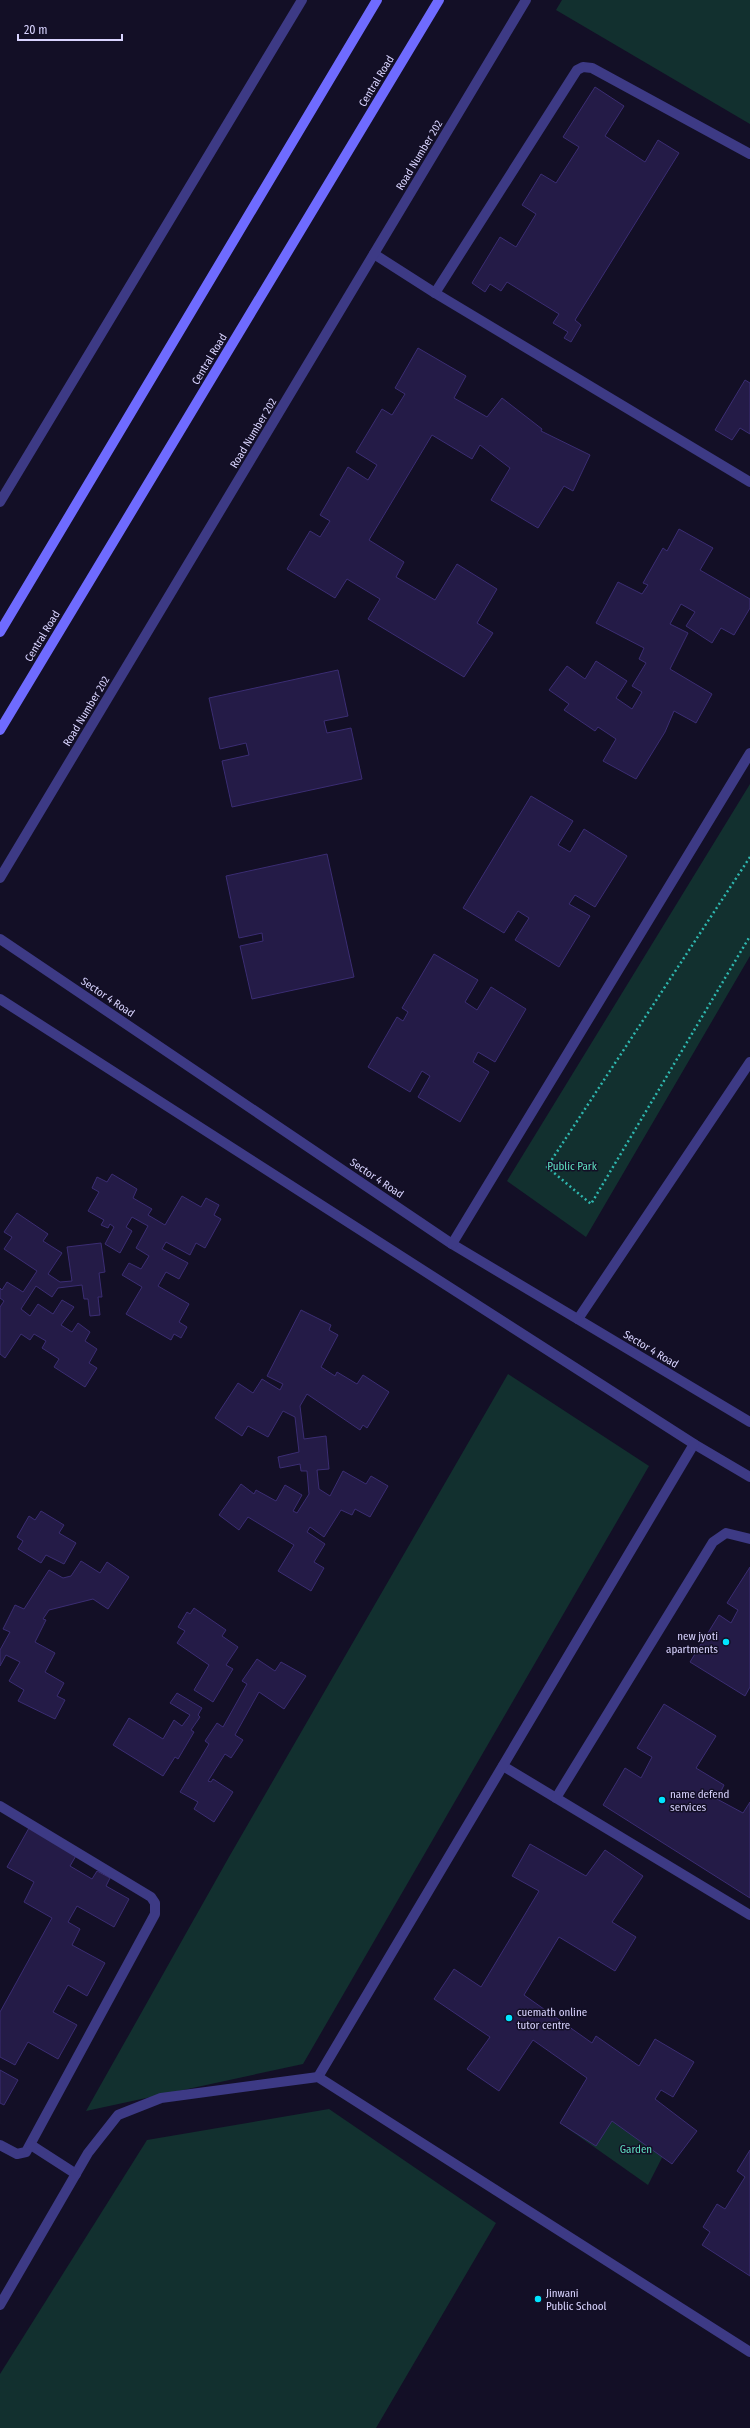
<svg xmlns="http://www.w3.org/2000/svg" width="750" height="2428" font-family="'Fira Sans Condensed',sans-serif">
<style>
.green{fill:#12302f}
.building{fill:#241b47;stroke:#3b2d73}
.lines{fill:none;stroke-linecap:round;stroke-linejoin:round}
.path{stroke:#2fb8b0;stroke-width:2.5;stroke-dasharray:2 3;stroke-linecap:butt}
.lane{stroke:#3d3a85;stroke-width:10}
.street{stroke:#3d3a85;stroke-width:10}
.secondary{stroke:#6f6bff;stroke-width:10}
.poi-dot{fill:#00e5ff;stroke:#130f26;stroke-width:1.5}
.labels{text-anchor:middle;stroke-width:3;stroke-linejoin:round;paint-order:stroke}
.street-label{font-size:11px;fill:#d9d4ff;stroke:#130f26}
.park-label{font-size:11px;fill:#5fe0c0;stroke:#130f26}
.poi-label{font-size:11px;fill:#d9d4ff;stroke:#130f26;text-anchor:start}
</style>
<rect width="100%" height="100%" fill="#130f26"/>
<g class="green">
<path d="M562,0h188v124l-194,-114z"/>
<path d="M750,784v172l-164,281 -79,-56z"/>
<path d="M508,1374l141,92 -346,598 -217,47 143,-254z"/>
<path d="M583,2087l86,57 -21,41 -88,-62z"/>
<path d="M329,2109l167,114 -120,205h-376v-54l147,-234z"/>
</g>
<g class="building">
<path d="M595,87l29,19 -19,30 40,26 13,-22 21,13 -104,167 6,5 -10,17 -7,-4 4,-6 -15,-9 6,-9 -52,-32 -6,9 -11,-7 -5,8 -13,-9 28,-46 16,10 20,-33 -14,-9 19,-31 15,9 23,-36 -16,-10z"/>
<path d="M418,348l48,28 -12,22 33,19 15,-19 40,31 -1,2 49,24 -17,36 -9,-5 -26,42 -47,-28 19,-32 -30,-23 -8,14 -40,-24 -63,105 35,22 -8,15 39,23 22,-36 40,25 -20,34 16,10 -29,44 -96,-58 12,-20 -33,-20 -12,19 -48,-29 23,-38 10,6 10,-16 -10,-6 28,-48 20,13 9,-15 -21,-13 26,-43 10,6 13,-21 -10,-6z"/>
<path d="M745,380l5,3v51l-10,-6 -8,12 -17,-10z"/>
<path d="M679,529l34,19 -13,22 50,29v9l-16,27 -13,-7 -9,15 -26,-17 9,-14 -14,-8 -11,20 18,9 -18,36 42,25 -16,29 -22,-12 -9,21 -29,47 -33,-18 13,-22 -18,-12 -3,4 -31,-21 5,-6 -20,-14 18,-24 18,13 11,-18 31,20 -11,17 16,11 10,-17 -10,-6 14,-23 -7,-4 5,-11 -48,-25 22,-41 24,12 6,-9 -5,-2 20,-35 4,3z"/>
<path d="M338,670l10,46 -24,5 3,12 24,-5 11,51 -130,28 -10,-46 27,-6 -3,-12 -26,6 -11,-51z"/>
<path d="M531,796l42,25 -15,24 12,7 14,-23 43,27 -32,51 -20,-12 -6,9 21,12 -31,51 -44,-27 14,-22 -11,-7 -14,22 -41,-25z"/>
<path d="M327,854l27,123 -102,22 -12,-53 23,-5 -1,-8 -23,5 -13,-62z"/>
<path d="M434,954l44,26 -13,22 12,8 14,-23 35,22 -31,53 -17,-10 -5,10 16,10 -29,50 -42,-25 12,-21 -8,-5 -12,21 -42,-25 29,-50 6,4 5,-9 -6,-4z"/>
<path d="M112,1174l25,15 -4,9 19,11 -4,6 17,10 17,-29 19,11 5,-9 13,7 -5,10 7,4 -16,29 -9,-5 -6,12 -24,-13 -4,7 26,14 -9,16 -13,-7 -8,14 31,18 -10,18 8,5 -6,11 -7,-4 -3,6 -45,-26 16,-27 -20,-12 7,-12 12,6 8,-13 -13,-8 12,-22 -16,-9 -6,10 6,4 -12,22 -15,-9 9,-17 -4,-3 -2,4 -7,-3 3,-5 -16,-9 11,-19 -7,-4 5,-11 10,5z"/>
<path d="M17,1213l31,21 -5,7 19,12 -14,21 12,8 12,-1 -5,-34 34,-4 4,29 -6,1 3,24h-4l2,18 -10,1 -2,-17h-4l-2,-14 -24,3 -6,9 -16,-11 -15,23 9,7 8,-12 15,10 9,-14 12,7 -13,18 11,7 6,-9 12,9 -5,9 12,8 -8,14 8,5 -12,19 -31,-20 5,-8 -17,-11 4,-7 -12,-7 -4,6 -9,-6 -16,24 -5,-4v-47l4,-6 -4,-3v-10l2,2 5,-8 16,10 14,-21 -33,-22 8,-12 -8,-5z"/>
<path d="M301,1310l30,15 -2,5 9,5 -17,32 14,9 2,-4 20,12 6,-9 26,17 -22,36 -4,-3 -3,5 -53,-36 -7,12 4,33 22,-3 3,33 -12,1 2,19 11,7 13,-25 23,13 5,-8 17,10 -18,31 -15,-8 -3,6 -11,-5 -17,27 -14,-10 -3,5 18,12 -11,18 10,6 -13,23 -33,-20 16,-26 -46,-28 -9,13 -20,-15 22,-31 13,10 2,-4 20,11 9,-16 17,10 -9,16 4,2 12,-19 -2,-23h-6l-1,-7 -20,4 -2,-11 21,-5 -4,-35 -12,-6 -15,26 -20,-11 -6,10 -27,-18 23,-35 15,10 9,-14 18,11 3,-6 -16,-8z"/>
<path d="M41,1511l23,14 -5,8 17,10 -12,21 -18,-9 -5,8 -23,-14 5,-8 -6,-4 12,-21 6,4z"/>
<path d="M81,1561l19,12 7,-11 22,15 -21,32 -15,-10 -44,11 -6,9 3,1 -11,22 20,11 -10,19 19,11 -7,13 8,4 -10,19 -37,-18 6,-11 -15,-9 11,-19 -14,-7 -6,11v-16l10,-18 -7,-3 12,-24 9,4 25,-39 14,8 8,-2z"/>
<path d="M750,1567v120l-5,9 -55,-34 29,-47 12,8 7,-13 -11,-7z"/>
<path d="M194,1608l32,22 -4,6 16,11 -12,18 7,4 -20,33 -19,-12 15,-25 -32,-22 8,-12 -7,-4 9,-15 3,2z"/>
<path d="M257,1659l18,12 6,-9 25,14 -22,33 -25,-17 -24,43 8,5 -12,18 -6,-4 -17,27 3,1 2,-3 20,13 -19,30 -20,-13 4,-7 -18,-10 29,-48 -4,-3 12,-18 6,4 24,-43 -5,-3z"/>
<path d="M177,1693l25,15 -4,7 2,2 -9,13 3,2 -16,27 -3,-2 -12,19 -50,-31 16,-27 34,21 11,-19 8,6 8,-11 -20,-12z"/>
<path d="M664,1704l52,32 -20,32 28,17 -7,14 26,14 7,-11v96l-147,-93 22,-37 16,10 11,-21 -15,-9z"/>
<path d="M29,1828l48,26 -7,12 22,13 5,-8 13,7 -4,8 23,13 -15,28 -37,-21 -9,16 12,7 -8,16 33,18 -18,33 -19,-11 -15,27 24,13 -19,34 -30,-17 -13,23 -15,-8v-45l52,-94 -28,-16 10,-20 -27,-15z"/>
<path d="M530,1844l56,32 19,-26 38,26 -31,46 24,15 -21,34 -56,-34 -35,58 68,48 4,-7 43,30 16,-27 39,23 -21,35 -12,-7 -6,9 42,32 -25,33 -60,-43 -16,25 -36,-23 27,-45 -54,-38 -34,51 -32,-22 23,-32 -56,-38 20,-30 27,18 58,-96 -27,-15z"/>
<path d="M0,2070l18,10 -14,25 -4,-2z"/>
<path d="M750,2150v126l-48,-31 8,-13 -7,-5 14,-23 8,5 20,-32 -8,-6z"/>
</g>
<g class="lines">
<path class="path" d="M750,857l-203,310 44,37 159,-268"/>
<path class="lane" d="M578,1319l172,-257"/>
<g class="street">
<path d="M750,154l-158,-86 -9,-1 -6,3 -142,223 315,189"/>
<path d="M374,254l61,39"/>
<path d="M0,502l302,-502"/>
<path d="M0,878l526,-878"/>
<path d="M0,939l452,305 298,178"/>
<path d="M0,999l694,445 56,33"/>
<path d="M452,1244l298,-491"/>
<path d="M503,1766l247,149"/>
<path d="M556,1798l157,-256 13,-9 24,6"/>
<path d="M0,1806l151,91 4,6v11l-129,238 -9,2 -17,-9"/>
<path d="M318,2077l376,-633"/>
<path d="M31,2145l45,29"/>
<path d="M0,2305l88,-152 30,-38 43,-17 157,-21 432,275"/>
</g>
<g class="secondary">
<path d="M0,632l377,-632"/>
<path d="M0,730l439,-730"/>
</g>
</g>
<g class="poi-dot">
<circle cx="726" cy="1642" r="4"/>
<circle cx="662" cy="1800" r="4"/>
<circle cx="509" cy="2018" r="4"/>
<circle cx="538" cy="2299" r="4"/>
</g>
<g class="labels">
<g class="street-label">
<text transform="translate(376 81) rotate(-59)" y="4">Central Road</text>
<text transform="translate(419 155) rotate(-59)" y="4">Road Number 202</text>
<text transform="translate(209 359) rotate(-59)" y="4">Central Road</text>
<text transform="translate(253 433) rotate(-59)" y="4">Road Number 202</text>
<text transform="translate(42 636) rotate(-59)" y="4">Central Road</text>
<text transform="translate(86 711) rotate(-59)" y="4">Road Number 202</text>
<text transform="translate(108 997) rotate(34)" y="4">Sector 4 Road</text>
<text transform="translate(377 1178) rotate(34)" y="4">Sector 4 Road</text>
<text transform="translate(651 1349) rotate(31)" y="4">Sector 4 Road</text>
</g>
<g class="park-label">
<text x="572" y="1170">Public Park</text>
<text x="636" y="2153">Garden</text>
</g>
<g class="poi-label">
<text x="718" y="1640" text-anchor="end">new jyoti<tspan x="718" dy="13">apartments</tspan></text>
<text x="670" y="1798">name defend<tspan x="670" dy="13">services</tspan></text>
<text x="517" y="2016">cuemath online<tspan x="517" dy="13">tutor centre</tspan></text>
<text x="546" y="2297">Jinwani<tspan x="546" dy="13">Public School</tspan></text>
</g>
</g>
<path d="M18 34v6h104v-6" fill="none" stroke="#d9d4ff" stroke-width="2"/>
<text x="24" y="34" font-size="12" fill="#d9d4ff" stroke="#130f26" stroke-width="3" paint-order="stroke">20 m</text>
</svg>
